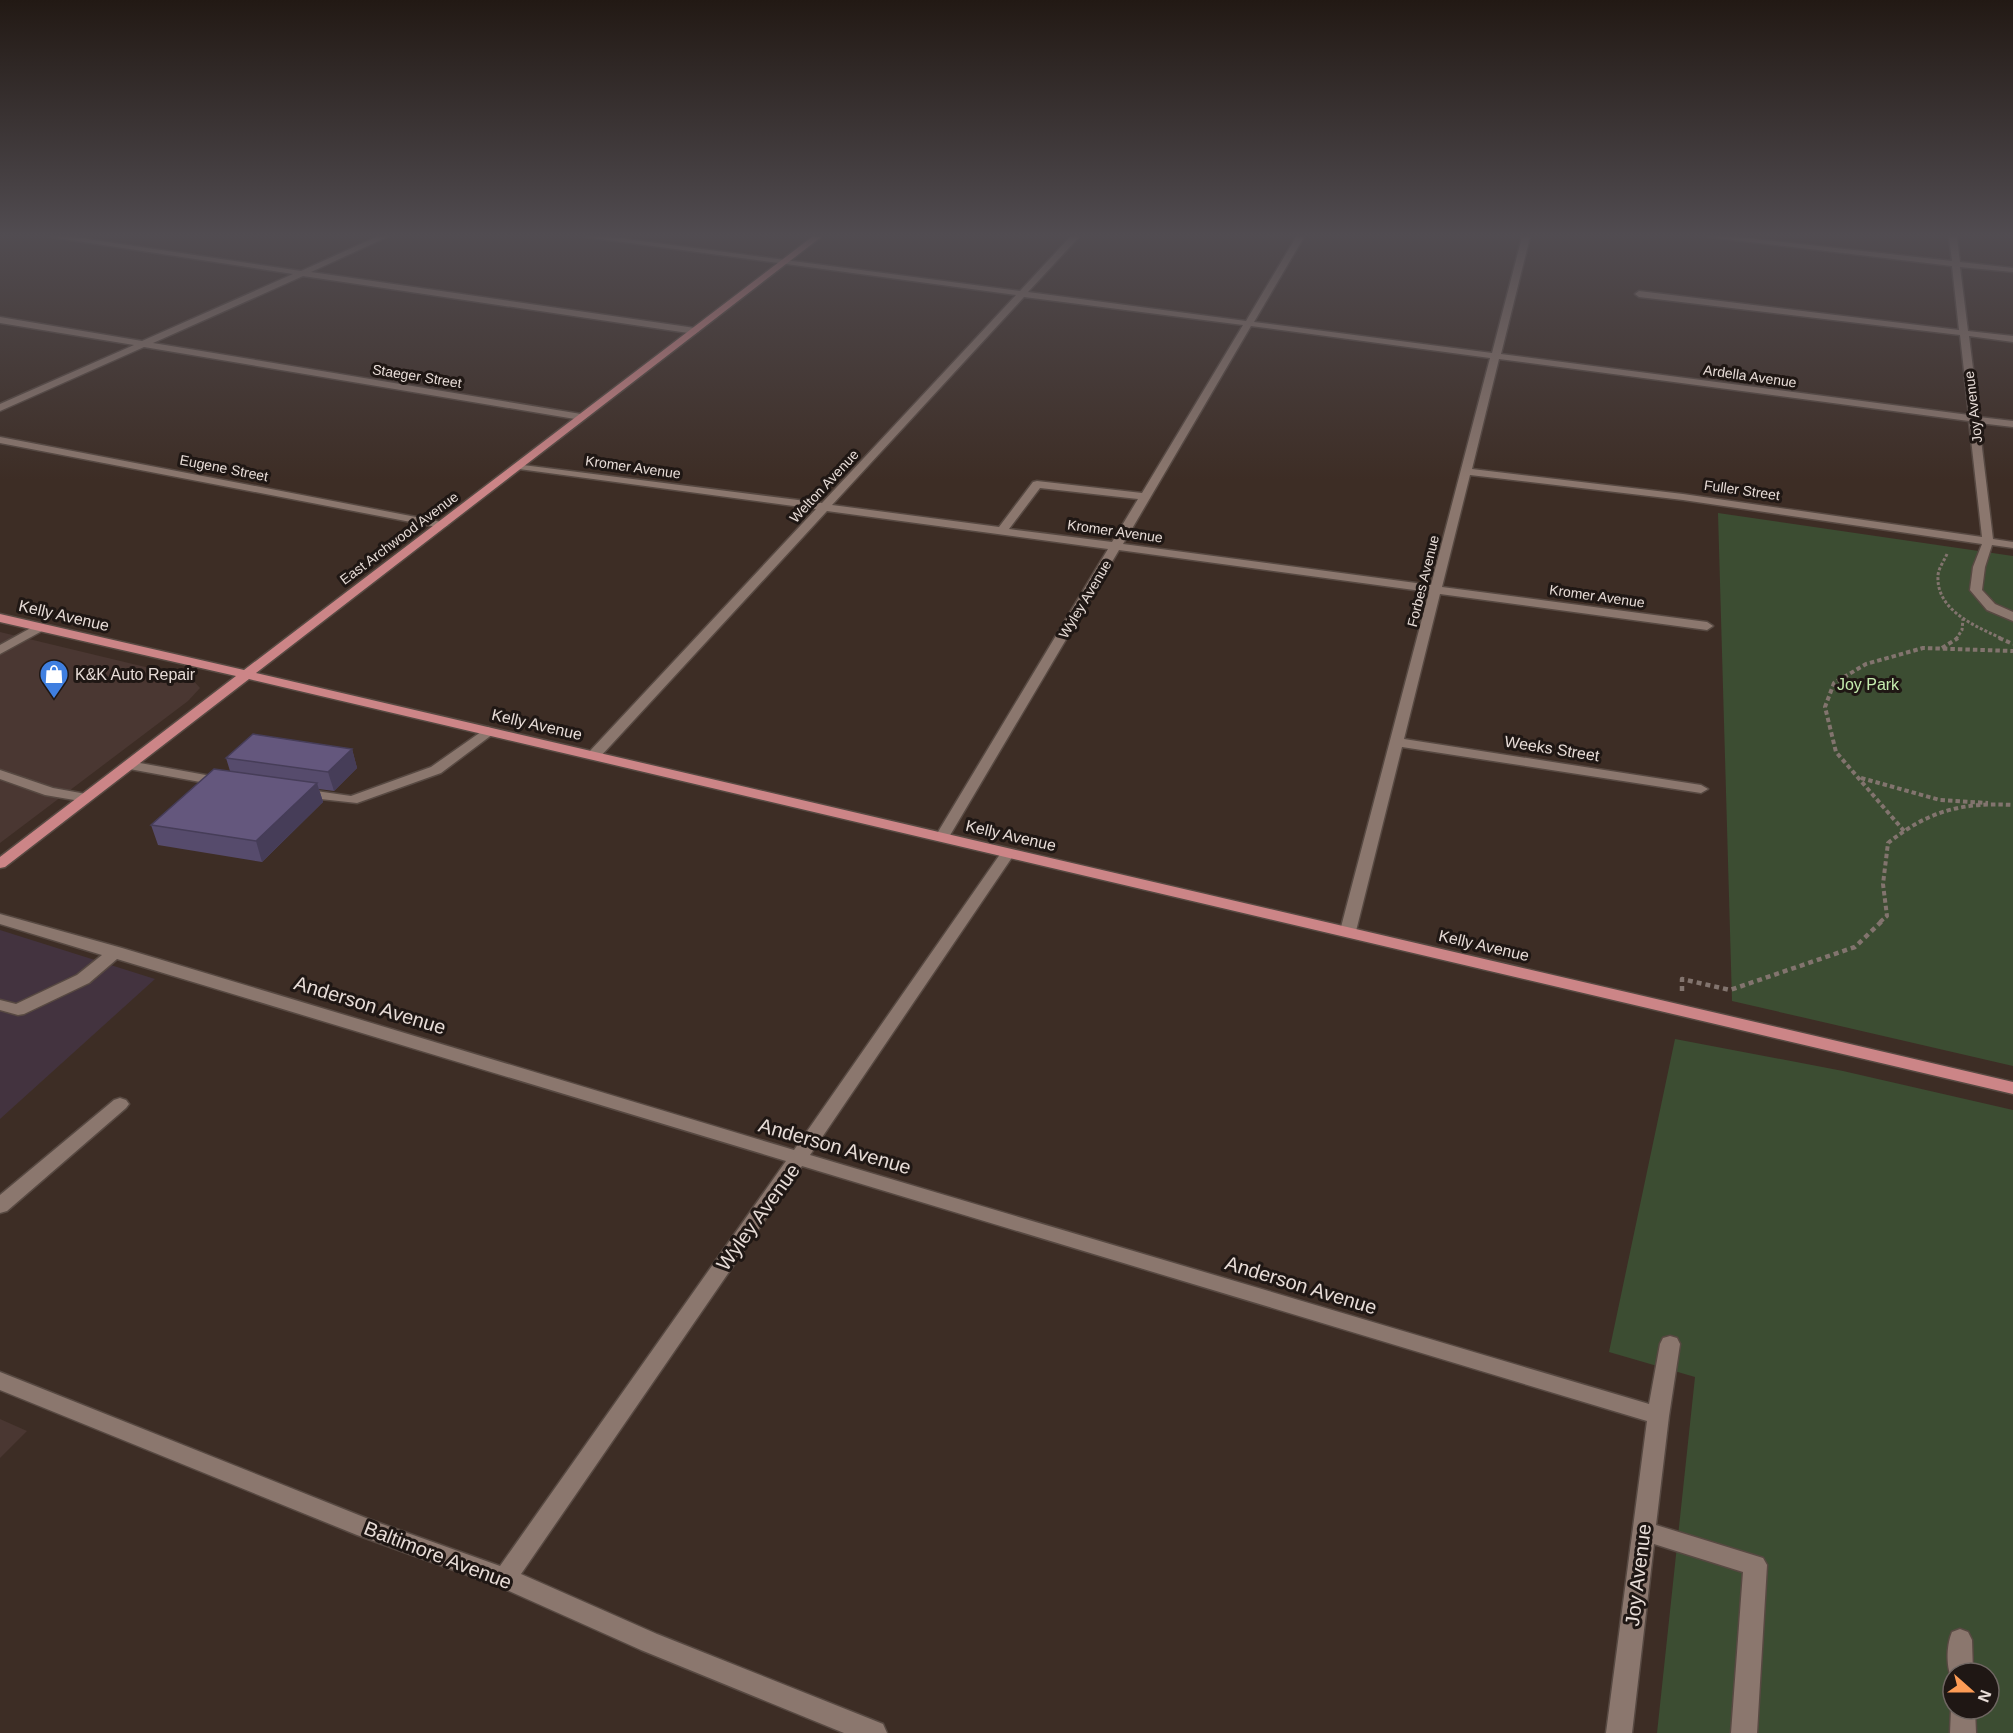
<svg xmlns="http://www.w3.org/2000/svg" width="2013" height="1733" font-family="Arial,sans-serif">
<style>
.commercial{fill:#43333f}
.industrial{fill:#4a3732}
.green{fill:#3c4d32;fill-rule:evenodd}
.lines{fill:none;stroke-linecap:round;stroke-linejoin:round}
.minor-casing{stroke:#574942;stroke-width:3}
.major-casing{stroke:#574942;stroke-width:3}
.path-far2{stroke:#82746e;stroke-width:3;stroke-dasharray:3 2;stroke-linecap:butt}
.path-far1{stroke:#82746e;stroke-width:4;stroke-dasharray:4.5 3;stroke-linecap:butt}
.path{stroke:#82746e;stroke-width:4.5;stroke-dasharray:5 4;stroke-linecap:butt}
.minor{fill:#8b776e;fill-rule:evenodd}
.major{fill:#cc8587;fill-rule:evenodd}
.wall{fill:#564b6c}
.shaded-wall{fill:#463d58}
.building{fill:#64577d;stroke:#463d58;stroke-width:1.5}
.labels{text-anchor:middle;stroke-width:6;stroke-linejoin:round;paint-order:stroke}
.far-street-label{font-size:14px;fill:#e7dcd7;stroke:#1f1714}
.street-label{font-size:16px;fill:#e7dcd7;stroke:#1f1714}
.poi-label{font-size:16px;fill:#e7dcd7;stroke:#1f1714;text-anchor:start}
.park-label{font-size:16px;fill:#c5ecae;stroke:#1f1714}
.near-street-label{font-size:20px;fill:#e7dcd7;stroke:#1f1714}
</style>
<rect width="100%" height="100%" fill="#3d2d25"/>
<path class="commercial" d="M0,930l155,49 -155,140z"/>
<g class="industrial">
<path d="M0,632l191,46 9,10 -12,13 -188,142z"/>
<path d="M0,1419l27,12 -27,27z"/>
</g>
<g class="green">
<path d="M1718,513l295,43v510l-281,-65z"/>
<path d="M1675,1039l168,32 170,39v623h-356l38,-356 -86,-25zM1953,1673h36v36h-36z"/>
</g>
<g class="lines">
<g class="minor-casing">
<g id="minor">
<path d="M51,237h23l227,34 75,-34h11l-76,35 384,56 4,3 -4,3 -392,-58 -150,67 428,71 5,3 -5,3 -437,-73 -144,64v-7l134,-59 -134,-22v-6l142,24 151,-67z"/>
<path d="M586,237h25l409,54 50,-54h9l-51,55 218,29 50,-84h8l-50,85 238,31 30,-116h8l-29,117 468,61 -9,-80 -321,-38 -4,-3 4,-3 320,39 -7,-64 -243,-29h29l214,24 -3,-24h8l3,25 53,6v4l-53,-5 8,64 45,5v6l-44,-6 10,81 34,4v6l-34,-4 14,116 20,3v6l-21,-3 -7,22 -3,23 13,14 18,8v9l-26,-11 -17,-20 3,-23 9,-23 -299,-44 -213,-25 -28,112 265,35 6,4 -6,4 -267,-36 -36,145 297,46 7,4 -7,4 -299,-46 -46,184 -8,5 -8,-5 89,-339 -310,-42 -170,287 -7,4 -7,-4 173,-288 -281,-38 -228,247h-10l-2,-3 2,-3 227,-243 -297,-40 -4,-1v-4l307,39 194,-208zM1024,297l219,28 -101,168 -105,-12 -4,1 -34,45 -167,-22zM1251,326l239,32 -59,227 -308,-41zM1499,359l470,62 13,116 -299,-43 -211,-25zM1040,488l98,11 -26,43 -103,-13z"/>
<path d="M0,437l442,85 6,3 -6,3 -442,-85z"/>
<path d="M38,624l4,1v6l-42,23v-9z"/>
<path d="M488,727l7,4 -2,3 -52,39 -84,30 -55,-6 -7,-4 7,-4 49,7 80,-29z"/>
<path d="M129,761l93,17 7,4 -7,4 -98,-18 -2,-3z"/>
<path d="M0,770l53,18 33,6 7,4 -7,4 -41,-7 -45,-16z"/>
<path d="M1008,849l7,4 -205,302 839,249 11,-60 3,-6 7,-2 7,2 3,6 -11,72 -13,109 107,33 4,7 -10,168h-26l12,-161 -89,-28 -22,189h-26l41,-312 -845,-255 -281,408 136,60 226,90 4,9h-43l-203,-83 -143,-64 -141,-51 -357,-145v-18l371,148 129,46 286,-405 -669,-202 -28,24 -65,31 -6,1 -18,-5v-10l16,4 61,-29 25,-20 -102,-31v-10l122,34 672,202 209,-300z"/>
<path d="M120,1098l6,2 3,4 -3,4 -119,103 -7,2v-18l114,-95z"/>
<path d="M1960,1629l8,3 4,8 1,33h-20v8c-7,-12 -7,-35 -1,-49z"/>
<path d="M1953,1703v6h22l1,24h-26l1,-24z"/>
</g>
</g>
<g class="major-casing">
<path id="major" d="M812,237h9l-565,436 1757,409v12l-1764,-415 -244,188 -5,1v-11l236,-181 -236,-54v-8l244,56z"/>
</g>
<g class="path-far2">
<path d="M1947,554c-3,7 -9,15 -9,22 -2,35 39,51 65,63"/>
<path d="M1956,639l6,-9 1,-11"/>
</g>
<g class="path-far1">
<path d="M1999,638l14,6"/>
<path d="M1942,648l16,-10"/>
<path d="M1861,778l79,22 48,3"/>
<path d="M1904,831l-68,-79 -11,-45 9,-24 32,-19 57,-16 90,3"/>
<path d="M1880,922l7,-6 -4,-32 5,-41c40,-32 74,-41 125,-38"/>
</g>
<path class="path" d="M1682,991v-12l48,11 125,-43 27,-26"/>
<use href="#minor" class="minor"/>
<use href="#major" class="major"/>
</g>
<path class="wall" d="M352,749l5,19 -23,23 -15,-2 4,13 -61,60 -104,-17 -7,-20 79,-54 -4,-13z"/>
<g class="shaded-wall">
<path d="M352,749l5,19 -23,23 -6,-19z"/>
<path d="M317,783l6,19 -61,60 -6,-21z"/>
</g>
<g class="building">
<path d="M253,734l99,15 -24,23 -102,-14z"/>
<path d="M214,769l103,14 -61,58 -105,-16z"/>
</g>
<linearGradient id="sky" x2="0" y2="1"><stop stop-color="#221914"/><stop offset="0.49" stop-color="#514c51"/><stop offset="1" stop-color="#514c51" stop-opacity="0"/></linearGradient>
<rect width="2013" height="480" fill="url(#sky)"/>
<defs>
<g id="shop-pin" transform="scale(1.5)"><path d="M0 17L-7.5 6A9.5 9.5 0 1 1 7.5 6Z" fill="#3f7fe0" stroke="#1f1714"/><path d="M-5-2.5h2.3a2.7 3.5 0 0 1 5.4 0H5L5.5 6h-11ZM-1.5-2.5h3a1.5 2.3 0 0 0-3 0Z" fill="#fff"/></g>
</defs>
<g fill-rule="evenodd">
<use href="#shop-pin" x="54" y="674"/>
</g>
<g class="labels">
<g class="far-street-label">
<text transform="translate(417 376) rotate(9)" y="5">Staeger Street</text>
<text transform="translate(1750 376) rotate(8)" y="5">Ardella Avenue</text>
<text transform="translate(1973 407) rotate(-97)" y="5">Joy Avenue</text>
<text transform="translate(633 467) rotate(8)" y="5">Kromer Avenue</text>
<text transform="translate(224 468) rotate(11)" y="5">Eugene Street</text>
<text transform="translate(824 486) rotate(-47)" y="5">Welton Avenue</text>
<text transform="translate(1742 490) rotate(8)" y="5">Fuller Street</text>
<text transform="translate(1115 531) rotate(8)" y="5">Kromer Avenue</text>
<text transform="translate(399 538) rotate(-37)" y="5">East Archwood Avenue</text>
<text transform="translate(1423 581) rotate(-76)" y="5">Forbes Avenue</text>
<text transform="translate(1597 596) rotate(8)" y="5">Kromer Avenue</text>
<text transform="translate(1085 599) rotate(-59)" y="5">Wyley Avenue</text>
</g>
<g class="street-label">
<text transform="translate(64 615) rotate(13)" y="6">Kelly Avenue</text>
<text transform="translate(537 724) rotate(13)" y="6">Kelly Avenue</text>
<text transform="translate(1552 748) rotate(9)" y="6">Weeks Street</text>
<text transform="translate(1011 835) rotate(13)" y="6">Kelly Avenue</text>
<text transform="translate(1484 945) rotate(13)" y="6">Kelly Avenue</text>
</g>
<g class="poi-label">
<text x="75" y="680">K&amp;K Auto Repair</text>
</g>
<g class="park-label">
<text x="1868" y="690">Joy Park</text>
</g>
<g class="near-street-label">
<text transform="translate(370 1005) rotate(17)" y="7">Anderson Avenue</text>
<text transform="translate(835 1146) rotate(16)" y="7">Anderson Avenue</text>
<text transform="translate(758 1217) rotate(-54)" y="7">Wyley Avenue</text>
<text transform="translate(1301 1285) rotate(17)" y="7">Anderson Avenue</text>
<text transform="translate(438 1555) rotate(21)" y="7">Baltimore Avenue</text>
<text transform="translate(1638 1575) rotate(-83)" y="7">Joy Avenue</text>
</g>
</g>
<g transform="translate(1971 1691) rotate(111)"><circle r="28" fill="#1f1714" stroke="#6f6662" stroke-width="1.5"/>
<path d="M0-4.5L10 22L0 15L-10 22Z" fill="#fd9c56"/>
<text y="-9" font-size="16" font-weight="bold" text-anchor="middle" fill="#e7dcd7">N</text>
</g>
</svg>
